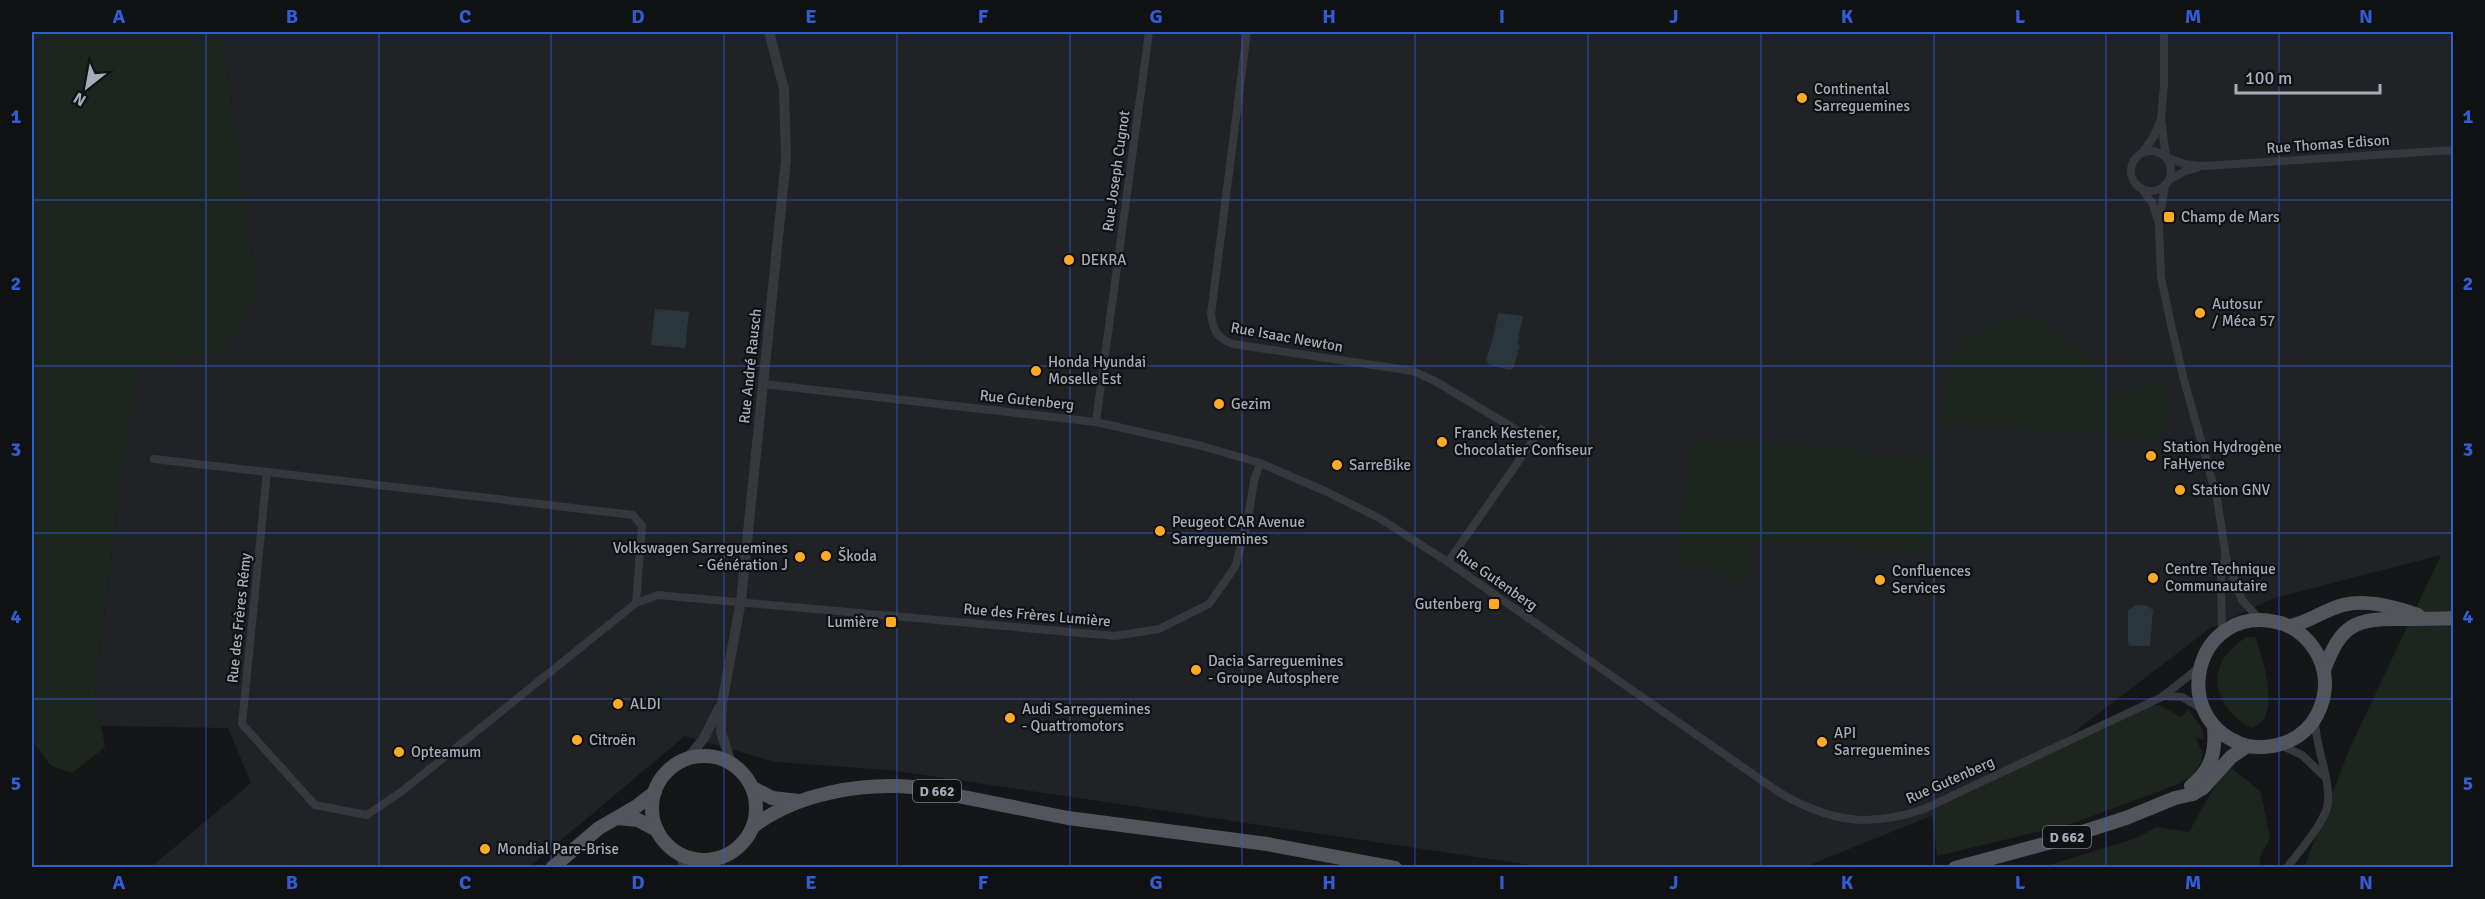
<svg xmlns="http://www.w3.org/2000/svg" width="2485" height="899" font-family="Signika,sans-serif">
<style>
.built{fill:#212225}
.green{fill:#1d261e}
.water{fill:#2a363d}
.lines{fill:none;stroke-linecap:round;stroke-linejoin:round}
.minor{stroke:#36383d;stroke-width:8}
.tertiary{stroke:#36383d;stroke-width:10}
.primary{stroke:#52555c;stroke-width:14}
.grid{fill:none;stroke:#325cd3;stroke-width:1.5;stroke-opacity:0.55}
.poi-dot{fill:#ffaa26;stroke:#101113;stroke-width:2}
.labels{text-anchor:middle;stroke-width:4.5;stroke-linejoin:round;paint-order:stroke}
.shield{fill:#101113;stroke:#797e87;stroke-width:1.5}
.shield-label{font-size:14px;font-weight:bold;fill:#a6adb9}
.poi-label{font-size:15px;fill:#a6adb9;stroke:#101113;text-anchor:start}
.street-label{font-size:15px;fill:#a6adb9;stroke:#101113}
.neatline{fill:none;stroke:#325cd3;stroke-width:2}
.grid-label{font-size:20px;text-anchor:middle;font-weight:bold;fill:#325cd3}
</style>
<rect width="100%" height="100%" fill="#151618"/>
<path class="built" d="M222,32h2231v515l-12,8 -167,43 -65,31 -208,159 -194,78 -263,1 -655,-97 -114,-8 -90,-26 -156,131h-378l100,-84 -23,-55 -127,-2 -6,-35 27,-222 17,-101 82,-16 37,-54z"/>
<g class="green">
<path d="M32,32h190l36,266 -37,54 -82,17 -17,100 -27,222 10,56 -33,26 -22,-8 -18,-25z"/>
<path d="M2040,313l6,15 40,19 17,48 62,-15 7,37 -13,20 -221,-13 18,-79 26,-20z"/>
<path d="M1693,437l241,19 -2,94 -178,-9 -6,42 -71,-24z"/>
<path d="M2453,547v320l-149,1 45,-118 92,-195z"/>
<path d="M2247,637h8c8,20 21,65 8,83 -3,4 -8,6 -12,8 -41,-23 -47,-66 -4,-91z"/>
<path d="M2159,705l22,12 7,-8 14,19 2,12 -9,-3 8,16 -3,11 -7,11 -17,10 -105,39 -134,32 -6,-47 218,-102z"/>
<path d="M2229,766l32,26 9,47 -9,15 -2,13 -220,1 95,-29 23,-12 32,5 20,-36z"/>
</g>
<g class="water">
<path d="M655,309l34,3 -4,36 -34,-3z"/>
<path d="M1498,313l25,3 -6,27 3,3 -7,22 -3,2 -21,-5 -3,-6 7,-20z"/>
<path d="M2136,605l11,1 6,4 -3,36h-21l-1,-4v-32z"/>
</g>
<g class="lines">
<g class="minor">
<path d="M1247,32l-36,282c2,17 6,24 22,30l180,27 22,10 98,59"/>
<path d="M2161,119l3,-35v-52"/>
<circle cx="2151" cy="171" r="20"/>
<path d="M2142,153l12,-17 7,-17 5,38 18,7 20,2 250,-16"/>
<path d="M2169,180l14,-8 14,-4"/>
<path d="M2165,185l-6,39 2,53 11,52 12,51 33,118 9,60 16,42 18,20"/>
<path d="M2142,189l11,15 5,17"/>
<path d="M763,384l333,38 106,24 58,17 65,28 54,27 69,44 332,231c51,29 88,35 144,16l238,-112 38,-30"/>
<path d="M1096,422l53,-390"/>
<path d="M154,459l113,13"/>
<path d="M1448,562l93,-133"/>
<path d="M636,603l6,-77 -9,-11 -366,-43 -25,252 73,81 52,10 34,-23 235,-189 22,-8 457,41 44,-7 50,-25 26,-37 12,-42 7,-44 6,-18"/>
<path d="M2222,633l-1,-55 4,-20"/>
<path d="M2163,696l19,1 21,12"/>
<path d="M2280,745l22,10 21,20"/>
<path d="M679,853l5,15"/>
<path d="M711,868l7,-10"/>
<path d="M2287,868c12,-17 34,-41 40,-60 6,-23 -12,-62 -12,-88"/>
</g>
<g class="tertiary">
<path d="M688,758l16,-20 15,-30"/>
<path d="M731,763l-10,-31 1,-29 19,-102 45,-442 -2,-70 -15,-57"/>
</g>
<g class="primary">
<path d="M2290,626c19,-4 34,-16 53,-21 23,-6 53,2 75,10"/>
<path d="M2324,670c17,-45 30,-52 78,-51 16,0 34,0 52,-1"/>
<circle cx="704" cy="808" r="52"/>
<path d="M2191,786c21,-16 25,-35 23,-60"/>
<path d="M753,788l19,10 27,3"/>
<path d="M617,818l21,2 19,10"/>
<path d="M754,826c43,-33 107,-43 159,-39l155,31 199,26 128,24"/>
<path d="M552,868l47,-40 38,-22 18,-14"/>
<path d="M1955,868l93,-25 78,-25 49,-20 18,-4 10,-6 28,-31 16,-11c28,4 56,-5 70,-31 11,-21 11,-45 -2,-65 -9,-14 -23,-25 -39,-28 -81,-18 -111,99 -29,124"/>
</g>
</g>
<path class="grid" d="M206,32v836M379,32v836M551,32v836M724,32v836M897,32v836M1070,32v836M1242,32v836M1415,32v836M1588,32v836M1761,32v836M1934,32v836M2106,32v836M2279,32v836M32,200h2422M32,366h2422M32,533h2422M32,699h2422"/>
<g class="poi-dot">
<circle cx="1802" cy="98" r="6"/>
<rect x="2163" y="211" width="12" height="12" rx="3"/>
<circle cx="1069" cy="260" r="6"/>
<circle cx="2200" cy="313" r="6"/>
<circle cx="1036" cy="371" r="6"/>
<circle cx="1219" cy="404" r="6"/>
<circle cx="1442" cy="442" r="6"/>
<circle cx="2151" cy="456" r="6"/>
<circle cx="1337" cy="465" r="6"/>
<circle cx="2180" cy="490" r="6"/>
<circle cx="1160" cy="531" r="6"/>
<circle cx="826" cy="556" r="6"/>
<circle cx="800" cy="557" r="6"/>
<circle cx="2153" cy="578" r="6"/>
<circle cx="1880" cy="580" r="6"/>
<rect x="1488" y="598" width="12" height="12" rx="3"/>
<rect x="885" y="616" width="12" height="12" rx="3"/>
<circle cx="1196" cy="670" r="6"/>
<circle cx="618" cy="704" r="6"/>
<circle cx="1010" cy="718" r="6"/>
<circle cx="577" cy="740" r="6"/>
<circle cx="1822" cy="742" r="6"/>
<circle cx="399" cy="752" r="6"/>
<circle cx="485" cy="849" r="6"/>
</g>
<g class="labels">
<g class="shield">
<rect x="913" y="780" width="48" height="22" rx="4.5"/>
<rect x="2043" y="826" width="48" height="22" rx="4.5"/>
</g>
<g class="shield-label">
<text x="937" y="796">D 662</text>
<text x="2067" y="842">D 662</text>
</g>
<g class="poi-label">
<text x="1814" y="94">Continental<tspan x="1814" dy="17">Sarreguemines</tspan></text>
<text x="2181" y="222">Champ de Mars</text>
<text x="1081" y="265">DEKRA</text>
<text x="2212" y="309">Autosur<tspan x="2212" dy="17">/ Méca 57</tspan></text>
<text x="1048" y="367">Honda Hyundai<tspan x="1048" dy="17">Moselle Est</tspan></text>
<text x="1231" y="409">Gezim</text>
<text x="1454" y="438">Franck Kestener,<tspan x="1454" dy="17">Chocolatier Confiseur</tspan></text>
<text x="2163" y="452">Station Hydrogène<tspan x="2163" dy="17">FaHyence</tspan></text>
<text x="1349" y="470">SarreBike</text>
<text x="2192" y="495">Station GNV</text>
<text x="1172" y="527">Peugeot CAR Avenue<tspan x="1172" dy="17">Sarreguemines</tspan></text>
<text x="788" y="553" text-anchor="end">Volkswagen Sarreguemines<tspan x="788" dy="17">- Génération J</tspan></text>
<text x="838" y="561">Škoda</text>
<text x="2165" y="574">Centre Technique<tspan x="2165" dy="17">Communautaire</tspan></text>
<text x="1892" y="576">Confluences<tspan x="1892" dy="17">Services</tspan></text>
<text x="1482" y="609" text-anchor="end">Gutenberg</text>
<text x="879" y="627" text-anchor="end">Lumière</text>
<text x="1208" y="666">Dacia Sarreguemines<tspan x="1208" dy="17">- Groupe Autosphere</tspan></text>
<text x="630" y="709">ALDI</text>
<text x="1022" y="714">Audi Sarreguemines<tspan x="1022" dy="17">- Quattromotors</tspan></text>
<text x="1834" y="738">API<tspan x="1834" dy="17">Sarreguemines</tspan></text>
<text x="589" y="745">Citroën</text>
<text x="411" y="757">Opteamum</text>
<text x="497" y="854">Mondial Pare-Brise</text>
</g>
<g class="street-label">
<text transform="translate(2328 144) rotate(-4)" y="5">Rue Thomas Edison</text>
<text transform="translate(1116 171) rotate(-82)" y="5">Rue Joseph Cugnot</text>
<text transform="translate(1287 337) rotate(10)" y="5">Rue Isaac Newton</text>
<text transform="translate(750 366) rotate(-84)" y="5">Rue André Rausch</text>
<text transform="translate(1027 400) rotate(6)" y="5">Rue Gutenberg</text>
<text transform="translate(1497 580) rotate(35)" y="5">Rue Gutenberg</text>
<text transform="translate(1037 615) rotate(5)" y="5">Rue des Frères Lumière</text>
<text transform="translate(239 618) rotate(-84)" y="5">Rue des Frères Rémy</text>
<text transform="translate(1950 780) rotate(-24)" y="5">Rue Gutenberg</text>
</g>
</g>
<rect width="2485" height="899" fill="none" stroke="#101113" stroke-width="66"/>
<g transform="translate(87 87) rotate(211)" stroke="#101113" stroke-width="4.5" paint-order="stroke">
<path d="M0-4.5L10 22L0 15L-10 22Z" fill="#a6adb9"/>
<text y="-9" font-size="16" font-weight="bold" text-anchor="middle" fill="#a6adb9">N</text>
</g>
<path d="M2236 84v9h144v-9" fill="none" stroke="#a6adb9" stroke-width="3"/>
<text x="2245" y="84" font-size="18" fill="#a6adb9" stroke="#101113" stroke-width="4.5" paint-order="stroke">100 m</text>
<rect x="33" y="33" width="2419" height="833" class="neatline"/>
<g class="grid-label">
<text x="119" y="23">A</text>
<text x="292" y="23">B</text>
<text x="465" y="23">C</text>
<text x="638" y="23">D</text>
<text x="811" y="23">E</text>
<text x="983" y="23">F</text>
<text x="1156" y="23">G</text>
<text x="1329" y="23">H</text>
<text x="1502" y="23">I</text>
<text x="1674" y="23">J</text>
<text x="1847" y="23">K</text>
<text x="2020" y="23">L</text>
<text x="2193" y="23">M</text>
<text x="2366" y="23">N</text>
<text x="16" y="123">1</text>
<text x="2468" y="123">1</text>
<text x="16" y="290">2</text>
<text x="2468" y="290">2</text>
<text x="16" y="456">3</text>
<text x="2468" y="456">3</text>
<text x="16" y="623">4</text>
<text x="2468" y="623">4</text>
<text x="16" y="790">5</text>
<text x="2468" y="790">5</text>
<text x="119" y="889">A</text>
<text x="292" y="889">B</text>
<text x="465" y="889">C</text>
<text x="638" y="889">D</text>
<text x="811" y="889">E</text>
<text x="983" y="889">F</text>
<text x="1156" y="889">G</text>
<text x="1329" y="889">H</text>
<text x="1502" y="889">I</text>
<text x="1674" y="889">J</text>
<text x="1847" y="889">K</text>
<text x="2020" y="889">L</text>
<text x="2193" y="889">M</text>
<text x="2366" y="889">N</text>
</g>
</svg>
